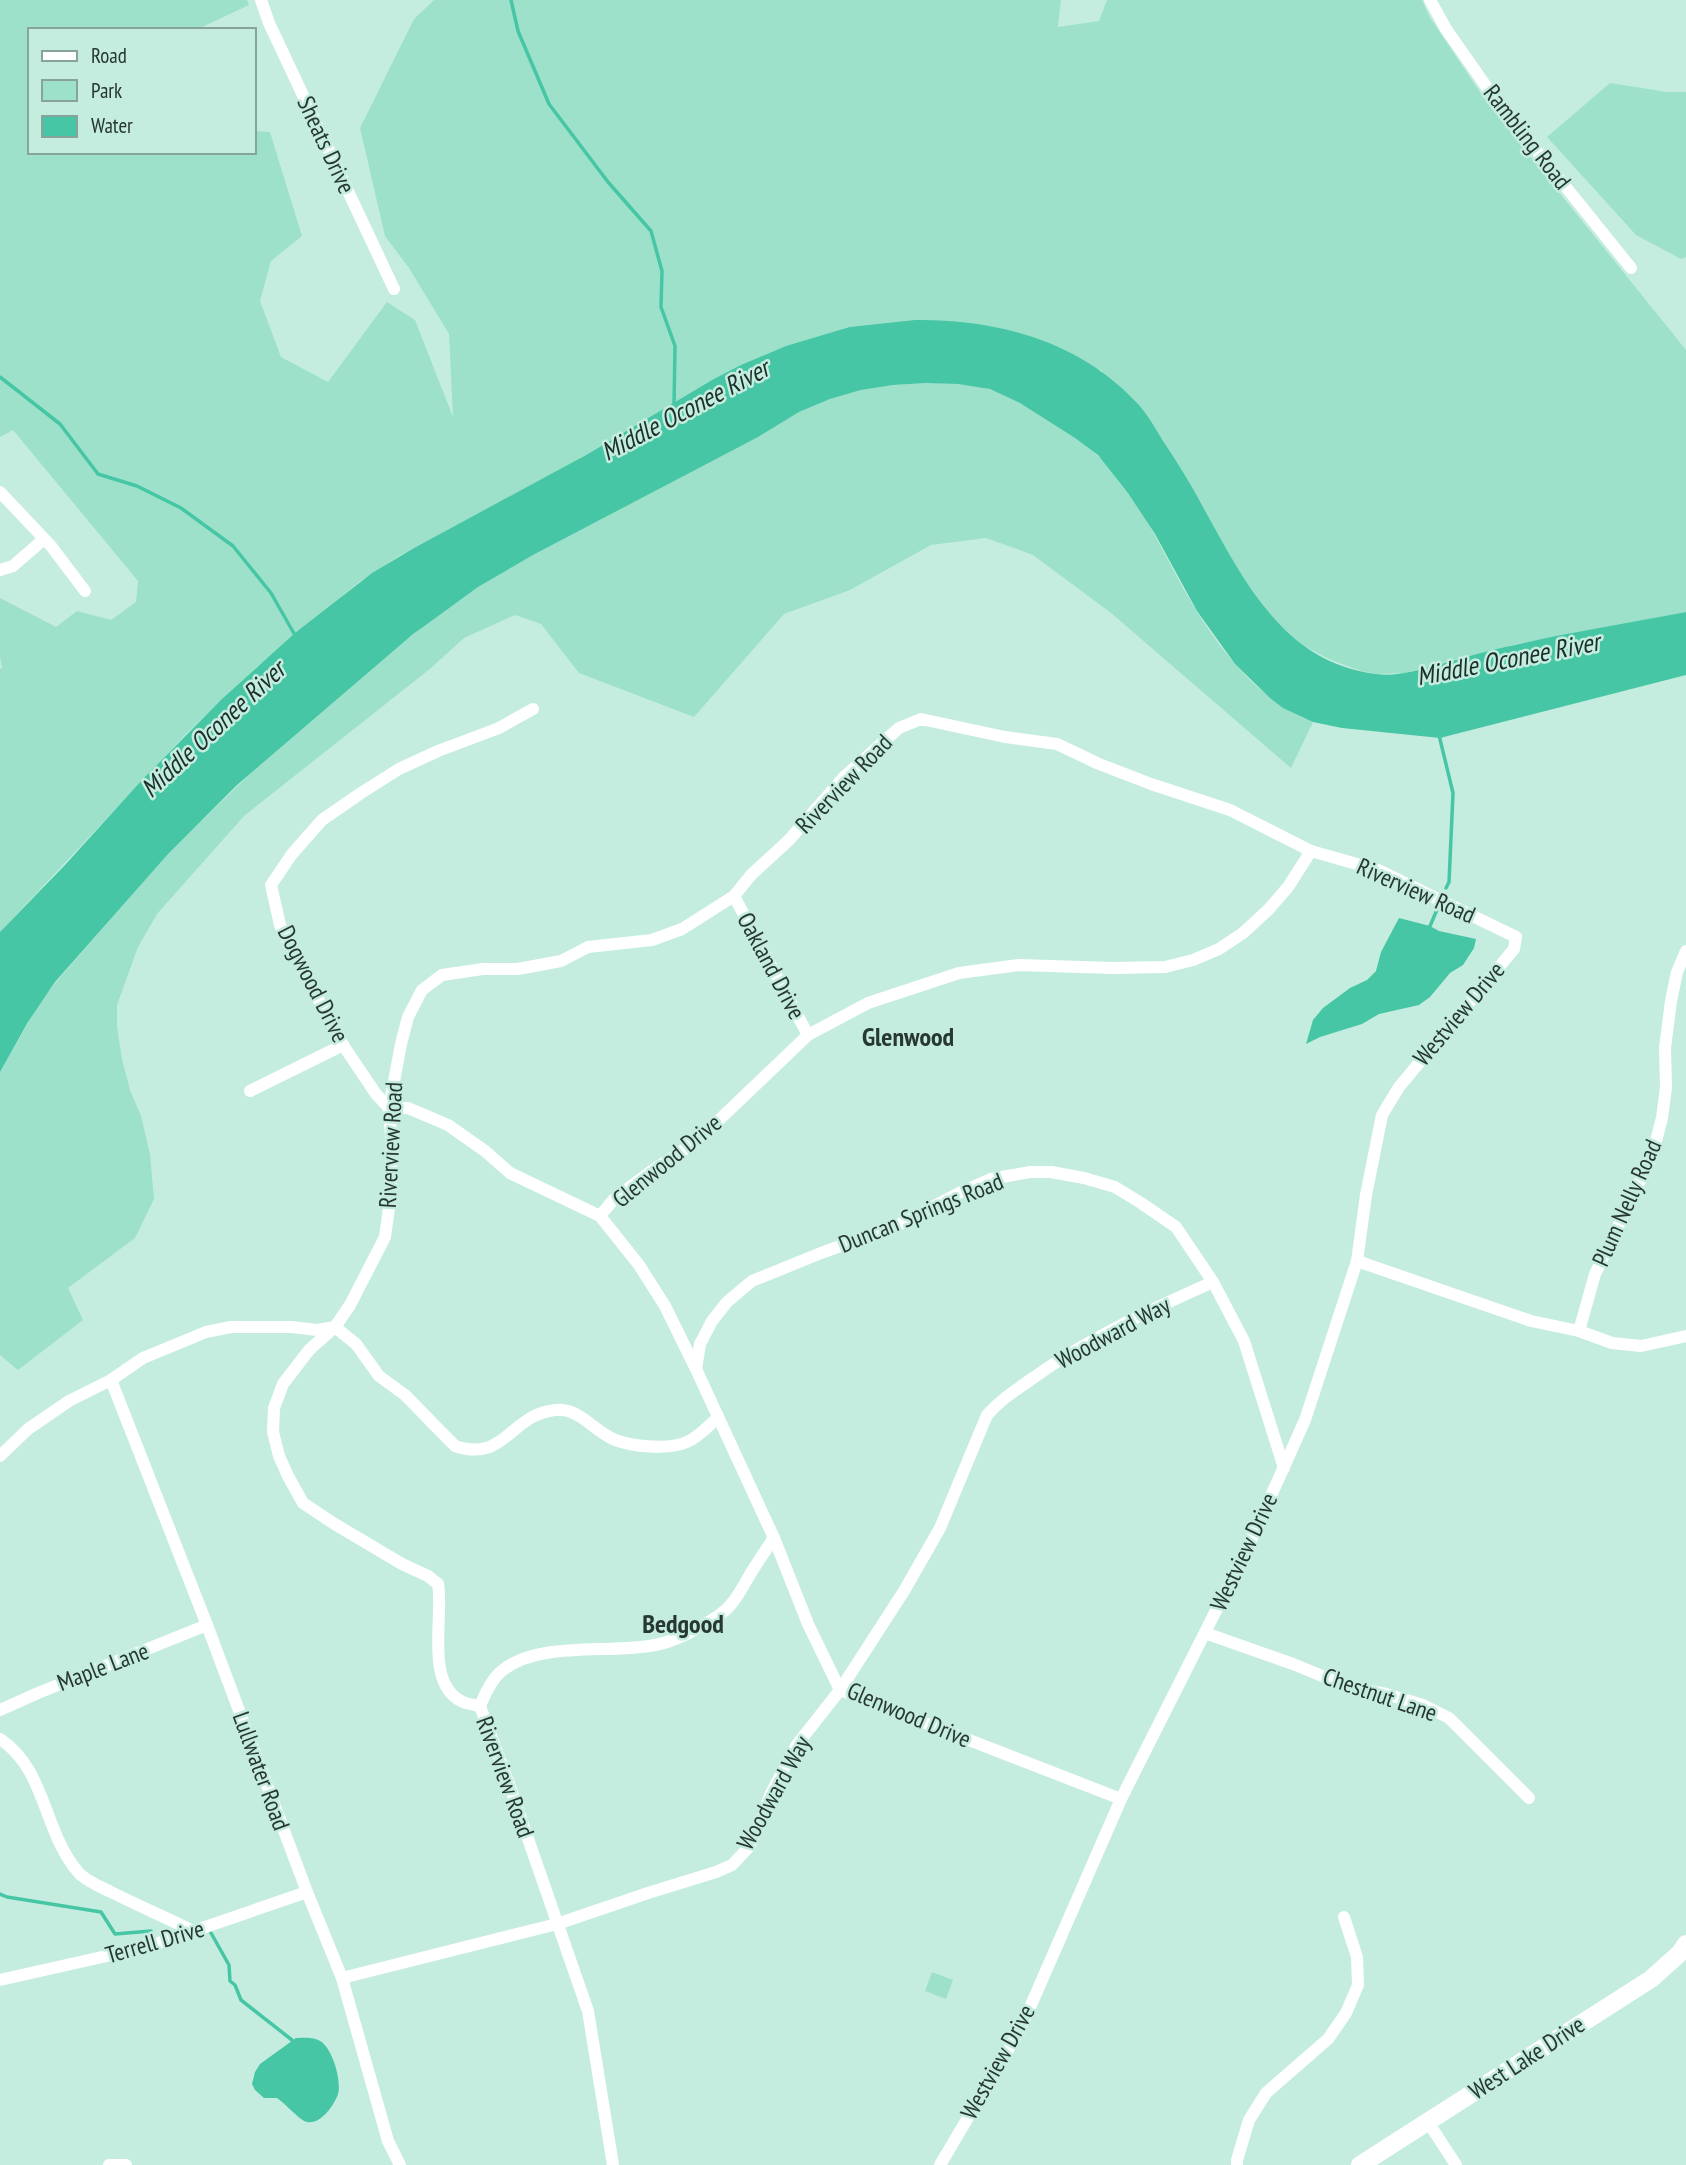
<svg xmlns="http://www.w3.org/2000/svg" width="1686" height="2165" font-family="'PT Sans Narrow',sans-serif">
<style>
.green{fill:#9ee1cb}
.water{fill:#46c6a4}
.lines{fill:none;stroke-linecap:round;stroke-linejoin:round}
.stream{stroke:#46c6a4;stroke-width:3.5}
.minor{stroke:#fff;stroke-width:12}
.secondary{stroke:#fff;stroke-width:18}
.labels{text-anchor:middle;stroke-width:5;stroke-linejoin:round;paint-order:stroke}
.street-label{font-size:24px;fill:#273731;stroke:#c5eddf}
.water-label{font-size:26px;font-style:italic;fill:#1a2f29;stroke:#c5eddf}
.neighbourhood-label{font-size:26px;font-weight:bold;fill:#273731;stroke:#c5eddf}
</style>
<rect width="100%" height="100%" fill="#c5eddf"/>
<g class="green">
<path d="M0,0h247l2,5 -53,25h-166v122h224v-21l16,1 32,104 -31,25 -11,40 21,56 47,25 59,-80 28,18 38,97 -4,-83 -40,-66 -24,-32 -25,-108 54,-109 20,-19h627l-3,27 41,-6 8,-21h315l7,16 59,88 198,246v262l-173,33 -108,28 -28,1 -16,-3 -30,-11 -27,-14 -30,-25 -10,-13 -19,-26 -25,-42 -119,-170 -389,10 -140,83 -173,93 -40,26 -101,84 -71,67 -187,199v-263l2,-1 -2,-11v-59l56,29 21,-16 34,9 25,-18 2,-21 -125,-151 -13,7z"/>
<path d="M1610,83l57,9h19v165l-5,2 -45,-24 -89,-98z"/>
<path d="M926,383c26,0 54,1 79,11 16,7 31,18 45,28 16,10 35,21 48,34 38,36 59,85 84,130 31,55 70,111 131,136l-22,46 -180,-155 -78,-58 -47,-17 -55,7 -81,45 -66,24 -90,103 -115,-44 -38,-49 -26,-9 -51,23 -33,30 -187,148 -87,98 -19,33 -21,58v22l5,32 8,31 11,26 9,38 4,45 -19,39 -67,50 15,32 -65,50 -18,-15v-283l36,-63 20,-27 111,-128 83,-80 150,-129 38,-30 40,-28 55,-32 224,-118 42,-25 31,-13 31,-9 32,-5z"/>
<path d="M932,1972l21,8 -7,19 -21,-8z"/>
</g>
<g class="water">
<path d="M915,320c82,-1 164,21 221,82 11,11 19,26 27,39 15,22 29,45 41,68 40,72 80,154 172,165 21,3 41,-4 62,-9 25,-7 51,-15 77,-20 56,-13 114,-22 171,-33v63l-246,63 -98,-10 -29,-6 -30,-14 -13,-10 -35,-34 -38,-53 -42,-77 -27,-41 -30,-38 -23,-17 -55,-35 -30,-14 -32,-5 -32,-1 -33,2 -32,5 -31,9 -31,13 -41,25 -225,118 -55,32 -66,48 -175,150 -69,69 -113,128 -27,40 -28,50v-140l65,-67 77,-85 80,-81 73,-66 77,-60 42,-25 172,-93 126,-75 29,-15 45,-19 47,-14 17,-5z"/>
<path d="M1399,918l31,8 9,5 37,8 -2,9 -11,17 -13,8 -20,24 -11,8 -40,9 -17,10 -42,13 -14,7 7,-24 10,-12 27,-20 17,-8 9,-9 5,-19z"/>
<path d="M296,2038c6,0 16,-1 22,2 14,5 24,41 20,54 -4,12 -18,31 -31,28 -8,-2 -21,-18 -30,-24h-13l-9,-8 -3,-6 3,-12 5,-8z"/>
</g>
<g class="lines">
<g class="stream">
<path d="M511,0l7,31 31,73 59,78 43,49 11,40 -1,36 14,39 -1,60"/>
<path d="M0,377l60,47 38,50 39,12 44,22 52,38 38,47 25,44"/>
<path d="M1439,735l14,58 -4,89 -3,6"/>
<path d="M1430,926l9,-21"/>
<path d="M0,1894l7,3 94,15 14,22 36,-3"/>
<path d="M211,1933l18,32 1,16 5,4 6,15 51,40"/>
</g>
<g class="minor">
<path d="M261,0l8,23 125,266"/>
<path d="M1430,0l16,29 49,70 136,169"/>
<path d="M0,492l51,54 34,45"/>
<path d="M0,570l13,-4 31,-27"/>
<path d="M533,709l-34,19 -61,23 -39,18 -38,24 -39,27 -30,34 -21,31 9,40 23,46 40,74 33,49 13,14h19l40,17 37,26 25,22 90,43 39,49 26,41 31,63 78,169 34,86 32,66 281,109"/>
<path d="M734,896l74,139"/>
<path d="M250,1091l93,-46"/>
<path d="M600,1216l14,-17 36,-27 47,-31 111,-106 60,-32 91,-30 60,-8 94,3 52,-1 28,-7 26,-11 24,-16 25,-23 20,-23 23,-36"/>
<path d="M1357,1261l174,60 48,10 33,12 29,3 45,-10"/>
<path d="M1579,1331l16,-57 57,-118 10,-38 4,-31 -1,-39 6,-47 6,-29 9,-21"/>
<path d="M696,1369l4,-25 12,-23 15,-19 25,-21 69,-28 75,-27 65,-34 30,-13 39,-7h21l33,6 31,9 26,16 35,24 37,55 31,59 40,127"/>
<path d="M111,1380l96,245 100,267 35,86 46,163 12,24"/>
<path d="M0,1456l28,-27 41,-28 42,-21 32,-22 63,-26 25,-5h61l25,3 18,-3 21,17 23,32 26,19 50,51c51,17 54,-31 100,-36 22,-2 34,15 51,25 17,12 64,16 83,6 10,-5 20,-16 29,-23"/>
<path d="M1205,1633l88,31 56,23 37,7 37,11 26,13 80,80"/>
<path d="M480,1706c-5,-1 -12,-2 -17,-4 -39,-17 -19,-86 -25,-118l-10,-8 -26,-12 -69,-41 -30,-20 -15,-27 -9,-20 -6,-24 1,-24 9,-24 26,-34 26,-23 15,-22 35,-68 6,-44v-57l-2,-28 12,-64 7,-27 14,-27 20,-15 41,-6h35l43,-8 27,-14 64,-7 30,-11 52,-33 17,-21 38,-35 55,-63 55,-49 22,-9 84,18 52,7 42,20 52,20 79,26 81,41 67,19 138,67 -2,12 -115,138 -17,28 -16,80 -9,66 -52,159 -58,129 -126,250 -100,229 -81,137"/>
<path d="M480,1706l30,81 78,224 25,154"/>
<path d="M480,1706c5,-12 12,-28 23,-36 36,-29 107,-16 152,-25 22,-4 44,-17 63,-29 15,-10 21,-23 30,-38 8,-14 17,-27 26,-40"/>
<path d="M0,1710l38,-17 169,-68"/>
<path d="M0,1739c47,31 43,94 79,134 7,8 22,14 32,19 28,14 56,26 84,40"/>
<path d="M342,1978l215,-54 91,-31 68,-21 16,-7 17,-18 9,-19 12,-33 26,-49 44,-56 64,-99 36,-63 47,-113c13,-15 29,-25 46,-37 56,-40 117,-68 180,-96"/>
<path d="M0,1980l147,-33 160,-55"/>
<path d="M1428,2122l28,43"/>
<path d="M109,2165h17"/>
<path d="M1237,2165v-5l12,-40 17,-27 62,-54 18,-26 12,-28 -1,-28 -13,-40"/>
</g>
<path class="secondary" d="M1360,2165l291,-186 29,-26 6,-9"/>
</g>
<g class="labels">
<g class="street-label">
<text transform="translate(1527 137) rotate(52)" y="8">Rambling Road</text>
<text transform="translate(326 145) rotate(65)" y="8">Sheats Drive</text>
<text transform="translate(844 784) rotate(-46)" y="8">Riverview Road</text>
<text transform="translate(1416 891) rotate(24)" y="8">Riverview Road</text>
<text transform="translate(771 966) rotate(62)" y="8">Oakland Drive</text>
<text transform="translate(313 984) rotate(63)" y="8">Dogwood Drive</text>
<text transform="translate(1459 1014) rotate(-50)" y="8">Westview Drive</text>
<text transform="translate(391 1145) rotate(-87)" y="8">Riverview Road</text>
<text transform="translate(667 1161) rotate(-39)" y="8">Glenwood Drive</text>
<text transform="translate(1627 1203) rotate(-66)" y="8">Plum Nelly Road</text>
<text transform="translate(921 1213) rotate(-22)" y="8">Duncan Springs Road</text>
<text transform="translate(1113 1333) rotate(-28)" y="8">Woodward Way</text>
<text transform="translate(1244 1552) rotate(-65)" y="8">Westview Drive</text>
<text transform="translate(103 1667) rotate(-21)" y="8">Maple Lane</text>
<text transform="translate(1380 1695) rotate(19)" y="8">Chestnut Lane</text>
<text transform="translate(909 1715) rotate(23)" y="8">Glenwood Drive</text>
<text transform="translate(261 1771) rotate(70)" y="8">Lullwater Road</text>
<text transform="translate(505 1777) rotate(70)" y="8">Riverview Road</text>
<text transform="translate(774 1793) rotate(-61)" y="8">Woodward Way</text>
<text transform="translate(155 1942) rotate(-16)" y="8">Terrell Drive</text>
<text transform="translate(1527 2058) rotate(-33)" y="8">West Lake Drive</text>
<text transform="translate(998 2062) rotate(-61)" y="8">Westview Drive</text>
</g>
<g class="water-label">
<text transform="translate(685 410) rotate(-28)" y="9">Middle Oconee River</text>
<text transform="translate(1508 659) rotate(-11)" y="9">Middle Oconee River</text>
<text transform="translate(213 729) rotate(-43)" y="9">Middle Oconee River</text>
</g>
<g class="neighbourhood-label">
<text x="908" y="1046">Glenwood</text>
<text x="683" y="1633">Bedgood</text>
</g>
</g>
<rect x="28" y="28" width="228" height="126" fill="#c5eddf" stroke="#86a499" stroke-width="2"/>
<rect x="42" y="51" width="35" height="10" fill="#ffffff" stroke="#86a499" stroke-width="2"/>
<text x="91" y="63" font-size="21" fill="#273731">Road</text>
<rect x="42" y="80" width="35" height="21" fill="#9ee1cb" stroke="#86a499" stroke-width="2"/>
<text x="91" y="98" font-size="21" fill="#273731">Park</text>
<rect x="42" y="116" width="35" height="21" fill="#46c6a4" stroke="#86a499" stroke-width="2"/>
<text x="91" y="133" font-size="21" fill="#273731">Water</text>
</svg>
